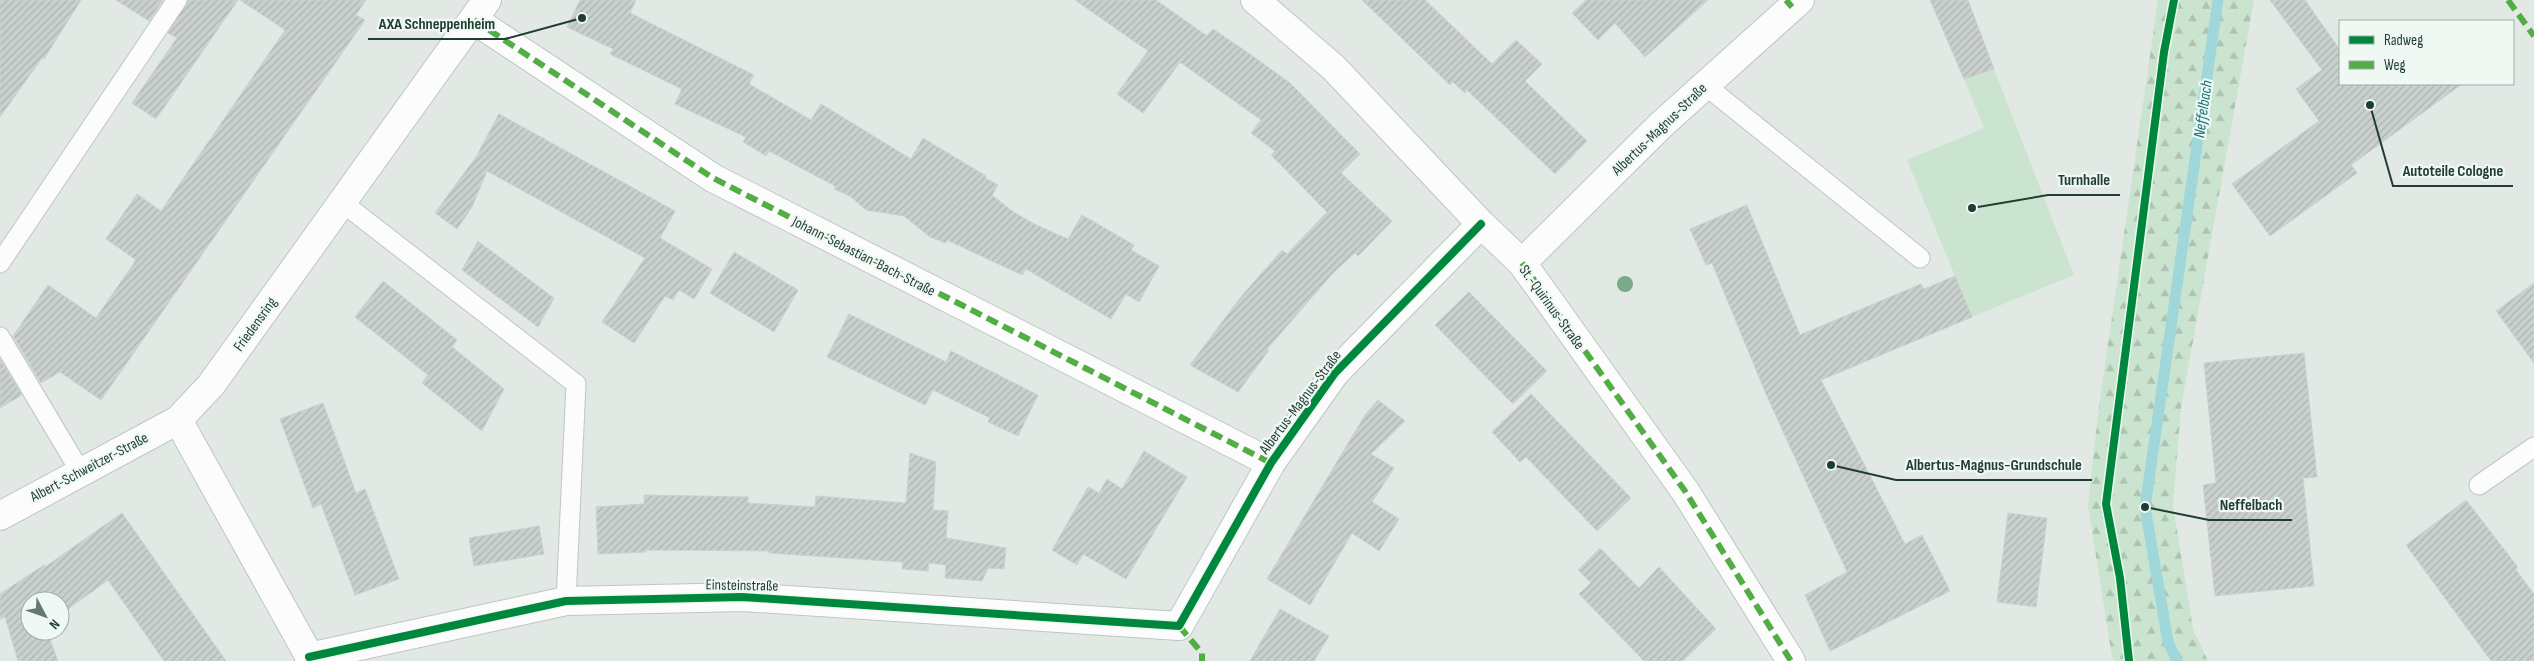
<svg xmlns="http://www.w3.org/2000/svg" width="2534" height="661" font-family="'Sofia Sans Condensed',sans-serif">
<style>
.forest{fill:url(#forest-firs)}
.park{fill:#cae4d0}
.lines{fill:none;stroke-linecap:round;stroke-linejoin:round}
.stream{stroke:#a0d7da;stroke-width:11}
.building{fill:url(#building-hatch);stroke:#cbd2ce}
.service-casing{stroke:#bfc6c2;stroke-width:21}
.minor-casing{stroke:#bfc6c2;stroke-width:30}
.service{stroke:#fbfcfb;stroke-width:19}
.minor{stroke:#fbfcfb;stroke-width:28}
.quiet{stroke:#52ad45;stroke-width:6;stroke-dasharray:12 6;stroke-linecap:butt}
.cycleway-casing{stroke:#f0f8f3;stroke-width:11}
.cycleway{stroke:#00873e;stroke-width:8}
.tree{fill:#7baa8a}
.labels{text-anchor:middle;stroke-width:4.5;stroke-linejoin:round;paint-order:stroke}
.street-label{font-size:15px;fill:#1f3d33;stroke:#f0f8f3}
.water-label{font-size:16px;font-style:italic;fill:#16737c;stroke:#f0f8f3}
.leader{fill:none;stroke:#1f3d33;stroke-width:2}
.callout-dot{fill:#1f3d33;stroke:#f0f8f3;stroke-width:2}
.callout-label{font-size:16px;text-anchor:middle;font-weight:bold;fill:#1f3d33;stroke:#f0f8f3;stroke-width:4.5;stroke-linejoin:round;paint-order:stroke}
</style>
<defs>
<pattern id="forest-firs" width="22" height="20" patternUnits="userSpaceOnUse" patternTransform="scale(1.25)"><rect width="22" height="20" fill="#cae4d0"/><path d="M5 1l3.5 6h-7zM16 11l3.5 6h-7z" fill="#adc4b3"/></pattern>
<pattern id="building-hatch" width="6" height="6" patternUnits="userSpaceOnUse" patternTransform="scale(1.25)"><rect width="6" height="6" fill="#cad0cd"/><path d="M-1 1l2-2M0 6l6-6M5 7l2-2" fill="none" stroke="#adb4b0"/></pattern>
</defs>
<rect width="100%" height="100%" fill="#e2e9e5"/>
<path class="forest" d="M2158,0h96l-73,408 -8,97 20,124 15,32h-93l-3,-4 -24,-152 11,-99z"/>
<path class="park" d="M1994,69l80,206 -102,42 -65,-157 77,-32 -20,-49z"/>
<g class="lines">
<path class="stream" d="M2177,661l-9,-19 -23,-135 73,-507"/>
</g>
<g class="building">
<path d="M0,0h81l-37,59 -2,-1 -42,59z"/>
<path d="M116,0h47l-14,21z"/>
<path d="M188,0h50l-82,119 -24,-16 45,-65 -9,-5z"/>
<path d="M240,0h126l-10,15 9,5 -264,380 -41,-28 -19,11 -28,-47 35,-51 48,33 40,-58 -30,-21 31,-45 24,17 124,-181z"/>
<path d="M580,0h56l-6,13 124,62 -5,9 62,36 10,-16 90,55 12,-21 63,38 -1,2 13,7 -6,10 20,16 22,13 34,15 14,-24 52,30 -3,5 28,16 -20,36 -13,-8 -15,25 -85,-50 -4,6 -75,-35 -1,3 -16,-6 -26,-21 -38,-6 -16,-14 -16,-7 1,-3 -66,-35 -3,5 -23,-14 3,-5 -71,-33 7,-15 -72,-35 3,-5 -46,-22z"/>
<path d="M1075,0h81l51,36 6,-7 34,23 43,31 70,71 -19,19 51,48 -34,35 -3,-3 -22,20 -66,76 2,1 -31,42 -48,-27 50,-67 42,-48 5,4 40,-42 -56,-57 4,-4 -24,-18 10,-13 -81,-58 -37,51 -26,-19 31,-43z"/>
<path d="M1362,0h63l67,64 24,-24 26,24 -17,17 62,60 -32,33 -88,-84 -2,3 -12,-11 -3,3z"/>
<path d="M1586,0h122l-63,57 -30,-34 -17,17 -26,-27z"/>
<path d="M1930,0h38l26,69 -30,10z"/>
<path d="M2270,0h35l35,50v34h122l-111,81 6,8 -87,63 -38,-52 87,-63 -23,-32 26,-19z"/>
<path d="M499,114l176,97 -15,27 52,31 -18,30 -15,-9 -6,10 -8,-4 -31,47 -32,-21 43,-64 -158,-87 -15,36 -15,22 -22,-16 41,-56z"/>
<path d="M1747,205l53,130 121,-51 3,5 31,-13 17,41 -151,63 84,164 17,-9 28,56 -120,60 -25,-56 42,-23 -81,-178 -54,-131 -6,2 -16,-36z"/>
<path d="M478,241l76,57 -16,29 -76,-57z"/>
<path d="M734,252l64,38 -24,42 -64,-39z"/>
<path d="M383,281l74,59 -5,7 52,42 -22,42 -60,-48 6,-8 -73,-58z"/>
<path d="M2534,283v80l-38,-52z"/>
<path d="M1469,292l78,79 -34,33 -78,-79z"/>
<path d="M849,314l97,48 5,-11 87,44 -20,41 -30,-14 2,-4 -57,-28 -8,15 -98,-48z"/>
<path d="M2304,353l13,124 -14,1 11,108 -99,10 -12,-111 13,-2 -12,-120z"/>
<path d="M0,359l22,36 -22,13z"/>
<path d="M1531,394l100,104 -34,33 -71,-74 -6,5 -28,-30z"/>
<path d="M1378,400l27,21 -34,33 23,14 -22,34 27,17 -20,32 -27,-18 -42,72 -43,-26 98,-164z"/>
<path d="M323,403l33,90 9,-4 34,90 -44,16 -34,-91 -8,4 -33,-89z"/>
<path d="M1144,451l43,26 -61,102 -43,-25 -6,11 -25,-15 36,-63 11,6 8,-14 15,10z"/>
<path d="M910,453l26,9 -3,48 15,1 -2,27 60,10 -2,21 -16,-1 -6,13 -37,-3 1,-13 -17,-2 -1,8 -26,-2 1,-7 -134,-9v-2l-123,-1v2l-48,2 -2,-47 48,-3v-9l104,2v6l67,4 1,-11 90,7z"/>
<path d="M2466,500l51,66 -1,4 18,24v67h-43l-85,-116z"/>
<path d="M122,513l104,148h-62l-56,-81 -48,35v-14h-30v30h17l11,30h-40l-13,-44 -5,2v-25l44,-29 1,2z"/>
<path d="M2008,513l39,5 -11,89 -39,-5z"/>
<path d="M539,526l5,28 -70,12 -5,-28z"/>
<path d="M1600,548l39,40 20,-21 57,62 -33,32h-39l-65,-67 12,-11 -13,-13z"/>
<path d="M1280,609l49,27 -15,25h-64z"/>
</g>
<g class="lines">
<g class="service-casing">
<g id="service">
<path d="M1705,85l215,173"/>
<path d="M343,203l233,181 -10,217"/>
<path d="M0,263l177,-263"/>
<path d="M0,337l80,134"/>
<path d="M2479,485l55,-38"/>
</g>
</g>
<g class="minor-casing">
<g id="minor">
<path d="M1255,0l79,68 147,156 41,39 163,228 106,170"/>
<path d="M474,20l239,158 558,285"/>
<path d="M1522,263l139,-138 139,-125"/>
<path d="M0,516l178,-96"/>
<path d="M309,657l257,-56 176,-4 437,29 92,-163 64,-90 146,-149"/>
<path d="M312,661l-134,-241 33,-35 276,-385"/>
</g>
</g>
<use href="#service" class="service"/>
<use href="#minor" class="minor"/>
<g class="quiet">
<path d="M1786,0l6,7"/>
<path d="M2508,0l26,36"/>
<path d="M474,20l239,158 558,285"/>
<path d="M1522,263l163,228 106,170"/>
<path d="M1179,626l23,27v8"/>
</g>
<g class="cycleway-casing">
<g id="cycleway">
<path d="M309,657l257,-56 176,-4 437,29 92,-163 64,-90 146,-149"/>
<path d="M2129,661l-9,-83 -14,-74 58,-452 10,-52"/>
</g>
</g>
<use href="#cycleway" class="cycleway"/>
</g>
<circle class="tree" cx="1625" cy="284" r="8"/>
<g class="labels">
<g class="street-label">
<text transform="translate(1659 129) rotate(-44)" y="5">Albertus-Magnus-Straße</text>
<text transform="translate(864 256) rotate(27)" y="5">Johann-Sebastian-Bach-Straße</text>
<text transform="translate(1552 307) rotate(54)" y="5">St.-Quirinus-Straße</text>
<text transform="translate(255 324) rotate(-54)" y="5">Friedensring</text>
<text transform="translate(1300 402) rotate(-53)" y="5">Albertus-Magnus-Straße</text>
<text transform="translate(89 467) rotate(-28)" y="5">Albert-Schweitzer-Straße</text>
<text transform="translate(742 585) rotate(1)" y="5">Einsteinstraße</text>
</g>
<g class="water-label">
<text transform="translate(2202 109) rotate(-82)" y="6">Neffelbach</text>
</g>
</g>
<path class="leader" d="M582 18L505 39H368M2370 105L2393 186H2513M1972 208L2048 195H2120M1831 465L1896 480H2092M2145 507L2209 520H2292"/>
<g class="callout-dot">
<circle cx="582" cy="18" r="5"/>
<circle cx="2370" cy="105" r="5"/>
<circle cx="1972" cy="208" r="5"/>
<circle cx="1831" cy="465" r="5"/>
<circle cx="2145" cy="507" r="5"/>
</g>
<g class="callout-label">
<text x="437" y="29">AXA Schneppenheim</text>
<text x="2453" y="176">Autoteile Cologne</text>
<text x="2084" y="185">Turnhalle</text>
<text x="1994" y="470">Albertus-Magnus-Grundschule</text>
<text x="2251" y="510">Neffelbach</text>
</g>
<rect x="2339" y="20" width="175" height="65" fill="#f0f8f3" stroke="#9cada6"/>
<rect x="2349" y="36" width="25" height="8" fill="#00873e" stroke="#9cada6"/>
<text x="2384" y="45" font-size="15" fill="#1f3d33">Radweg</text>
<rect x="2349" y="61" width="25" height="8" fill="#52ad45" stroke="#9cada6"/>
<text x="2384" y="70" font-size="15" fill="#1f3d33">Weg</text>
<g transform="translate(45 616) rotate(131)"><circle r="24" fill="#f0f8f3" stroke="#9cada6"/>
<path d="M0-4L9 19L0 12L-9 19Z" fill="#637971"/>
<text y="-8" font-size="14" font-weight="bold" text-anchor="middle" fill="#1f3d33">N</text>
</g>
</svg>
